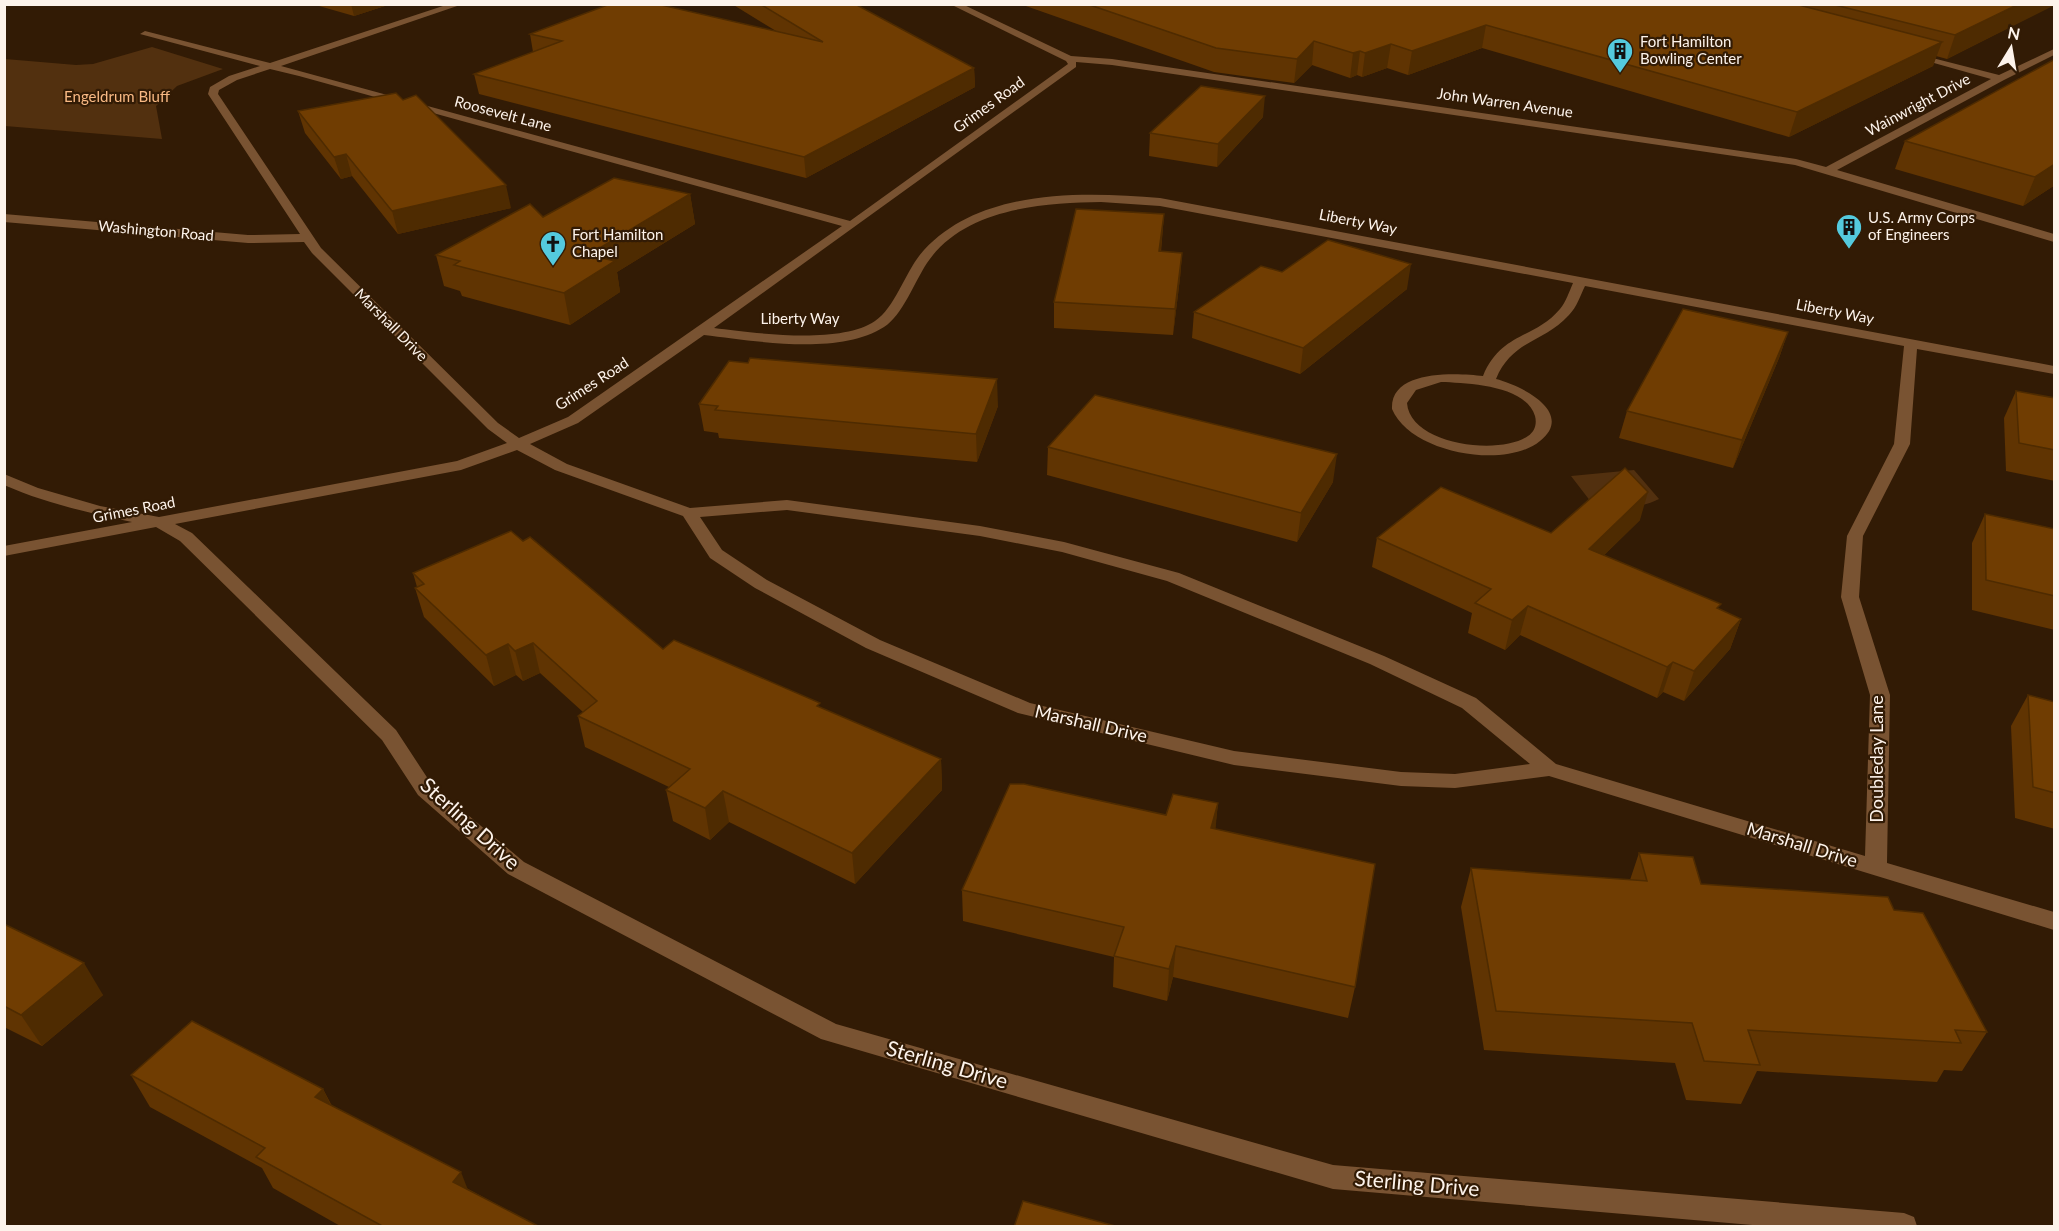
<svg xmlns="http://www.w3.org/2000/svg" width="2059" height="1231" font-family="Lato,sans-serif">
<style>
.green{fill:#52300f}
.lines{fill:none;stroke-linecap:round;stroke-linejoin:round}
.minor{fill:#795332;fill-rule:evenodd}
.wall{fill:#603402}
.shaded-wall{fill:#4e2b01}
.building{fill:#703d02;stroke:#4e2b01;stroke-width:1.5}
.labels{text-anchor:middle;stroke-width:4.5;stroke-linejoin:round;paint-order:stroke}
.far-poi-label{font-size:15px;fill:#fdf3eb;stroke:#321b05;text-anchor:start}
.far-park-label{font-size:15px;fill:#f9b984;stroke:#321b05}
.far-street-label{font-size:15px;fill:#fdf3eb;stroke:#321b05}
.street-label{font-size:18px;fill:#fdf3eb;stroke:#321b05}
.near-street-label{font-size:21px;fill:#fdf3eb;stroke:#321b05}
</style>
<rect width="100%" height="100%" fill="#321b05"/>
<g class="green">
<path d="M152,47l71,22 -46,17 -21,20 6,33 -157,-13v-67l71,6 17,-1z"/>
<path d="M1634,470l25,29c-24,12 -43,8 -68,3l-20,-26z"/>
</g>
<g class="lines">
<path class="minor" d="M449,4h14l-182,62 569,155 218,-157 -2,-3 -116,-57h12l109,52 41,3 684,100 30,8 165,-88 -82,-23v-4l90,23 55,-26v6l-50,25 -167,90 217,64v8l-259,-77 -683,-100 -36,-3v5l-362,261c41,5 126,17 161,-7 21,-14 31,-52 49,-71 58,-62 158,-58 236,-52l894,168v8l-137,-25 -7,95 -47,92 -4,61 31,98 -3,168 167,49v18l-505,-154 -94,12 -54,-2 -167,-21 -216,-52 -152,-65 -111,-60 -45,-30 -27,-42 -128,-46 -38,-20 -56,20 -286,54 17,9 204,197 36,55 92,77 312,162 497,141 571,48 10,4 3,9h-153l-431,-37 -512,-150 -313,-165 -90,-79 -36,-55 -202,-199 -24,-14 -152,29v-10l128,-24c-43,-9 -87,-19 -128,-37v-11l34,14 62,18 59,11 298,-56 50,-18 -19,-14 -176,-176 -8,-11 -56,1 -244,-21v-8l244,21 52,-1 -92,-140 2,-7 19,-11 31,-10 -120,-32 5,-3 125,32zM270,69l29,7 543,150 -274,191 -49,21 -21,-15 -177,-175 -103,-154 1,-4 18,-10zM1101,202l59,4 413,77c-4,9 -7,19 -13,26 -25,30 -59,23 -77,67 -26,-3 -93,-7 -91,33 18,44 113,61 148,32 36,-29 -20,-56 -44,-62 16,-39 49,-37 73,-64 8,-8 11,-19 16,-29l319,60 -10,98 -47,92 -6,61 29,98 -5,161 -309,-92 -80,-66 -92,-42 -205,-83 -115,-31 -84,-16 -193,-26 -97,8 -123,-44 -37,-20 48,-21 126,-88c51,6 135,21 180,-8 18,-11 31,-46 43,-64 37,-55 115,-60 174,-61zM1441,382c26,1 85,3 94,34 2,8 0,15 -7,20 -28,20 -118,9 -121,-33l9,-13zM787,510l193,26 82,16 105,29 203,83 92,44 68,56 -75,10 -54,-2 -167,-21 -204,-48 -150,-63 -113,-60 -45,-30 -22,-33z"/>
</g>
<g class="wall">
<path d="M312,4h79l-37,12z"/>
<path d="M732,4h123l119,64 1,19 -169,91 -327,-84 -5,-20 59,-22 -3,-18 246,-3z"/>
<path d="M1023,4h1032l-108,55 -11,-3 -3,10 -144,71 -307,-89 -74,27 -21,-7 -25,9 -5,-2 -7,3 -38,-13 -18,18 -80,-11 -191,-67z"/>
<path d="M2055,59v126l-32,21 -128,-37 10,-28z"/>
<path d="M298,111l213,97 -113,26 -46,-58 -11,3 -36,-46z"/>
<path d="M1263,117l-46,50 -68,-11 1,-23z"/>
<path d="M690,194l5,30 -78,48 3,20 -50,33 -108,-29 -2,-5 -16,-5 -8,-31 107,-38z"/>
<path d="M1164,214l-3,38 21,1 -2,25 -7,57 -119,-7v-26z"/>
<path d="M1282,272l125,17 -107,85 -108,-36 2,-26z"/>
<path d="M1788,332l-9,26 -46,110 -114,-30 8,-27z"/>
<path d="M2016,391l39,7v83l-49,-10 -2,-53z"/>
<path d="M699,404l299,2 -21,56 -258,-24 -1,-5 -14,-2z"/>
<path d="M1048,447l285,35 -36,60 -250,-67z"/>
<path d="M1985,514l70,15v101l-83,-20v-67z"/>
<path d="M1640,520l-36,35 137,64 -11,30 -46,52 -21,-9 -6,6 -137,-63 -15,15 -37,-17 4,-20 -100,-46 5,-29 174,-5z"/>
<path d="M523,541l140,108 157,58 121,52 1,31 -87,94 -126,-62 -19,18 -37,-19 -7,-31 3,-3 -84,-40 -7,-31 5,-4 -43,-39 -17,8 -7,-6 -22,11 -70,-69 -9,-29 2,-1 -4,-14z"/>
<path d="M2028,695l27,7v127l-40,-11 -4,-92z"/>
<path d="M1218,803l-3,26 140,158 -7,31 -175,-41 -6,24 -54,-14 1,-30 -151,-36 -1,-31 204,-75z"/>
<path d="M1639,853l62,31 286,148 -25,39 -18,-1 -7,12 -180,-11 -16,33 -55,-4 -11,-37 -191,-13 -23,-143 10,-39 159,12z"/>
<path d="M4,924l99,71 -61,51 -38,-19z"/>
<path d="M131,1075l192,14 9,17 136,83 72,38h-198l-69,-39 -11,-20 -112,-61z"/>
</g>
<g class="shaded-wall">
<path d="M351,4h40l-37,12z"/>
<path d="M2019,4l36,1 -108,54 8,-24z"/>
<path d="M1486,25l-4,23 -74,27 4,-24z"/>
<path d="M1314,41l-2,24 -18,18 3,-24z"/>
<path d="M1942,42l-9,24 -144,71 8,-25z"/>
<path d="M1391,44l-4,24 -25,9 3,-24z"/>
<path d="M1360,51l-3,24 -7,3 3,-25z"/>
<path d="M974,68l1,19 -169,91 -2,-21z"/>
<path d="M1265,96l-2,21 -46,50 1,-23z"/>
<path d="M346,154l6,22 -11,3 -7,-22z"/>
<path d="M2055,164v21l-32,21 12,-29z"/>
<path d="M506,185l5,23 -113,26 -6,-23z"/>
<path d="M690,194l5,30 -78,48 3,20 -50,33 -6,-32 24,-38z"/>
<path d="M1164,214l-2,24 -4,38 1,-25z"/>
<path d="M1182,253l-2,25 -7,57 2,-26z"/>
<path d="M1411,264l-4,25 -107,85 3,-26z"/>
<path d="M1788,332l-9,26 -46,110 9,-28z"/>
<path d="M997,379l1,27 -21,56 -1,-28z"/>
<path d="M1337,454l-4,28 -36,60 4,-29z"/>
<path d="M1648,492l-8,28 -59,58 8,-29z"/>
<path d="M1528,606l-8,29 -15,15 7,-30z"/>
<path d="M1741,619l-11,30 -46,52 10,-30z"/>
<path d="M533,643l7,30 -17,8 -8,-30z"/>
<path d="M508,644l8,31 -22,11 -8,-31z"/>
<path d="M1673,662l-10,30 -6,6 10,-31z"/>
<path d="M941,759l1,31 -87,94 -3,-31z"/>
<path d="M723,791l6,31 -19,18 -5,-32z"/>
<path d="M1218,803l-3,31 -4,-6z"/>
<path d="M1176,946l-3,31 -6,24 2,-32z"/>
<path d="M84,963l19,32 -61,51 -21,-31z"/>
<path d="M323,1089l15,31 -23,-23z"/>
<path d="M461,1172l12,31 -20,-21z"/>
</g>
<g class="building">
<path d="M610,4h47l166,38 -63,-38h95l119,64 -170,89 -330,-83 88,-33 -32,-7z"/>
<path d="M1087,4h708l147,38 -145,70 -311,-87 -74,26 -21,-7 -26,9 -5,-2 -7,2 -39,-12 -17,18 -81,-11z"/>
<path d="M1831,4h188l-64,31z"/>
<path d="M2055,59v105l-20,13 -130,-36z"/>
<path d="M1201,86l64,10 -47,48 -68,-11z"/>
<path d="M396,93l7,7 13,-5 90,90 -114,26 -46,-57 -12,3 -36,-46z"/>
<path d="M614,178l76,16 -102,61 27,6 -51,32 -110,-28 6,-4 -24,-6 94,-51 13,13z"/>
<path d="M1076,209l88,5 -5,37 23,2 -7,56 -121,-7z"/>
<path d="M1328,240l83,24 -108,84 -109,-36 67,-46 21,6z"/>
<path d="M1683,309l105,23 -46,108 -115,-29z"/>
<path d="M750,358l247,21 -21,55 -261,-24 3,-4 -19,-2 30,-43 19,2z"/>
<path d="M2016,391l39,7v52l-36,-7z"/>
<path d="M1095,395l242,59 -36,59 -253,-66z"/>
<path d="M1625,468l23,24 -59,57 132,55 -4,4 24,11 -47,52 -21,-9 -6,5 -139,-61 -16,14 -37,-17 16,-14 -114,-51 64,-51 110,46z"/>
<path d="M1985,514l70,15v67l-69,-16z"/>
<path d="M511,531l12,10 7,-4 133,112 11,-9 146,63 -3,3 124,53 -89,94 -129,-62 -18,17 -39,-18 24,-21 -112,-53 19,-15 -64,-58 -18,8 -7,-7 -22,11 -71,-67 9,-4 -11,-11z"/>
<path d="M2028,695l27,7v91l-22,-6z"/>
<path d="M1010,784h14l142,31 7,-21 45,9 -7,25 164,36 -20,123 -179,-41 -7,23 -55,-13 10,-29 -162,-37z"/>
<path d="M1639,853l54,4 8,27 187,13 6,13 29,3 64,119 -32,-2 6,13 -213,-13 12,35 -56,-4 -12,-38 -196,-12 -25,-143 176,13z"/>
<path d="M4,924l80,39 -63,52 -17,-9z"/>
<path d="M192,1021l131,68 -8,8 146,75 -8,10 87,45h-156l-128,-70 9,-9 -134,-73z"/>
<path d="M1023,1201l96,26h-105z"/>
</g>
<defs>
<g id="building-pin" transform="scale(1.35)"><path d="M0 17L-7.5 6A9.5 9.5 0 1 1 7.5 6Z" fill="#54cade" stroke="#321b05"/><path d="M-4-6H4V6H1V3H-1V6H-4ZM-2.5-4.3h1.7v1.8h-1.7ZM.8-4.3h1.7v1.8H.8ZM-2.5-1h1.7V.8h-1.7ZM.8-1h1.7V.8H.8Z" fill="#111"/></g>
<g id="church-pin" transform="scale(1.35)"><path d="M0 17L-7.5 6A9.5 9.5 0 1 1 7.5 6Z" fill="#54cade" stroke="#321b05"/><path d="M-1.2-6h2.4v3.5h3.3v2.4h-3.3V6h-2.4V-.1h-3.3v-2.4h3.3Z" fill="#111"/></g>
</defs>
<g fill-rule="evenodd">
<use href="#building-pin" x="1620" y="51"/>
<use href="#building-pin" x="1849" y="227"/>
<use href="#church-pin" x="553" y="244"/>
</g>
<g class="labels">
<g class="far-poi-label">
<text x="1640" y="47">Fort Hamilton<tspan x="1640" dy="17">Bowling Center</tspan></text>
<text x="1868" y="223">U.S. Army Corps<tspan x="1868" dy="17">of Engineers</tspan></text>
<text x="572" y="240">Fort Hamilton<tspan x="572" dy="17">Chapel</tspan></text>
</g>
<g class="far-park-label">
<text x="117" y="102">Engeldrum Bluff</text>
</g>
<g class="far-street-label">
<text transform="translate(1505 103) rotate(8)" y="5">John Warren Avenue</text>
<text transform="translate(989 105) rotate(-36)" y="5">Grimes Road</text>
<text transform="translate(1918 105) rotate(-28)" y="5">Wainwright Drive</text>
<text transform="translate(503 114) rotate(15)" y="5">Roosevelt Lane</text>
<text transform="translate(1358 222) rotate(11)" y="5">Liberty Way</text>
<text transform="translate(156 231) rotate(5)" y="5">Washington Road</text>
<text transform="translate(1835 312) rotate(11)" y="5">Liberty Way</text>
<text x="800" y="324">Liberty Way</text>
<text transform="translate(391 325) rotate(45)" y="5">Marshall Drive</text>
<text transform="translate(592 384) rotate(-33)" y="5">Grimes Road</text>
<text transform="translate(134 510) rotate(-11)" y="5">Grimes Road</text>
</g>
<g class="street-label">
<text transform="translate(1091 724) rotate(13)" y="6">Marshall Drive</text>
<text transform="translate(1877 759) rotate(-90)" y="6">Doubleday Lane</text>
<text transform="translate(1802 845) rotate(17)" y="6">Marshall Drive</text>
</g>
<g class="near-street-label">
<text transform="translate(470 824) rotate(42)" y="7">Sterling Drive</text>
<text transform="translate(947 1065) rotate(16)" y="7">Sterling Drive</text>
<text transform="translate(1417 1184) rotate(5)" y="7">Sterling Drive</text>
</g>
</g>
<rect width="2059" height="1231" fill="none" stroke="#fdf3eb" stroke-width="12"/>
<g transform="translate(2011 48) rotate(11)" stroke="#321b05" stroke-width="4.5" paint-order="stroke">
<path d="M0-4.5L10 22L0 15L-10 22Z" fill="#fdf3eb"/>
<text y="-9" font-size="16" font-weight="bold" text-anchor="middle" fill="#fdf3eb">N</text>
</g>
</svg>
